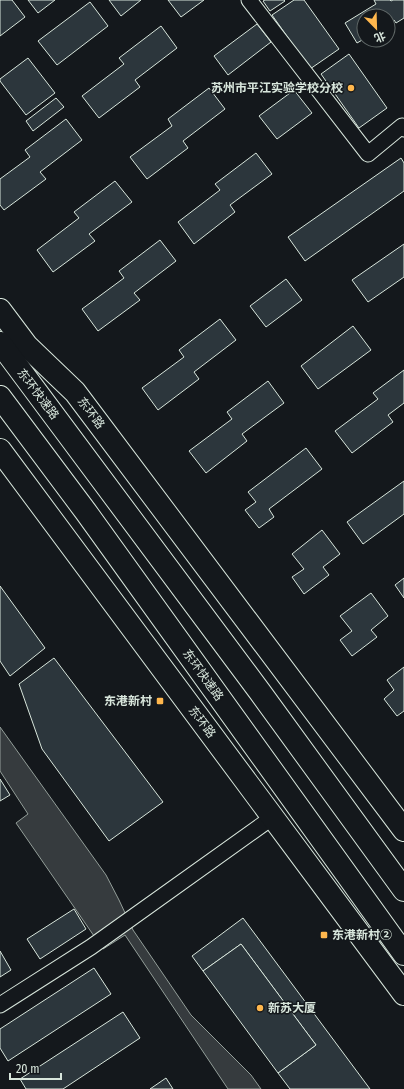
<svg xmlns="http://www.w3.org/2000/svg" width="404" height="1089" font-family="'Fira Sans Condensed','Noto Sans SC',sans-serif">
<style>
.water{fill:#363b3e;stroke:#939e99}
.building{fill:#2c363c;stroke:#d8e6dc}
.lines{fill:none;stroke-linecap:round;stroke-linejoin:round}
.minor-casing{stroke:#d8e6dc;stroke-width:17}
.primary-casing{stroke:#d8e6dc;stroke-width:24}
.trunk-casing{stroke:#d8e6dc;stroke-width:24}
.minor{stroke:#14181c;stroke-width:15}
.primary{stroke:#14181c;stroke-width:22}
.trunk{stroke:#14181c;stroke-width:22}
.poi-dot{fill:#ffb74d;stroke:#14181c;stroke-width:1.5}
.labels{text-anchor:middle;stroke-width:3;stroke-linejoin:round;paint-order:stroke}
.poi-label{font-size:12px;font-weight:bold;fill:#d8e6dc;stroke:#14181c;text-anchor:end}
.street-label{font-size:12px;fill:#d8e6dc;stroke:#14181c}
</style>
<rect width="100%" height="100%" fill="#14181c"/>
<path class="water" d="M0,727l106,148 13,25 14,30 58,85 60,60 10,14h-33l-103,-154 -22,14 -87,-126 12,-9 -28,-43z"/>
<g class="building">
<path d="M0,0h12l13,17 -25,19z"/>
<path d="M28,0h27l-17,13z"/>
<path d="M109,0h32l-20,16z"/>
<path d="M168,0h36l-23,17z"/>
<path d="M265,0h19l1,1 -15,10 -7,-10z"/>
<path d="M294,0h10l35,49 -29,20 -38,-54z"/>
<path d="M374,0h16l1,1 2,-1h11v18l-8,5 -2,-3 -6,4v-8h-24v23l-7,4 -12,-20 31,-19z"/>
<path d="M90,2l18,24 -51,39 -19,-24z"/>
<path d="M257,24l14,18 -43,33 -14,-19z"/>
<path d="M161,26l16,22 -42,32 5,7 -41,31 -17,-22 42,-32 -5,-6z"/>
<path d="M349,54l38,54 -28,20 -38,-54z"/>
<path d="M28,58l27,35 -29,22 -26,-34v-2z"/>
<path d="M209,88l16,21 -42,32 5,7 -41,31 -17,-22 42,-31 -4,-7z"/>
<path d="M294,90l18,23 -35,26 -18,-23z"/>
<path d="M56,98l8,9 -31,24 -7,-10z"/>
<path d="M66,119l16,21 -42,32 6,7 -42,31 -4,-5v-26l30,-22 -5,-7z"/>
<path d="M256,153l16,21 -42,31 5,7 -41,32 -16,-22 42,-32 -5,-6z"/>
<path d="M401,158l3,5v28l-99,70 -17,-24z"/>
<path d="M115,181l17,21 -43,32 6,7 -42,31 -16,-22 42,-32 -5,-6z"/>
<path d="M160,240l16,21 -42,32 6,7 -42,31 -16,-22 42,-31 -5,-7z"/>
<path d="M404,244v33l-36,25 -16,-22z"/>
<path d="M286,279l16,21 -36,27 -16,-21z"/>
<path d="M220,319l16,21 -42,32 5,7 -41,31 -16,-22 42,-31 -5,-7z"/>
<path d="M353,326l18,24 -53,39 -17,-23z"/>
<path d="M404,370v33l-16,12 5,7 -41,31 -17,-22 43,-32 -5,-6z"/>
<path d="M268,381l16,22 -42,31 5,7 -41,32 -17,-22 43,-32 -5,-7z"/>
<path d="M306,448l16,21 -53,40 5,8 -15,11 -14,-18 11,-8 -8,-10z"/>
<path d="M404,481v33l-41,30 -16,-22z"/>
<path d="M322,530l18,24 -17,13 6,8 -25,19 -12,-17 12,-8 -12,-15z"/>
<path d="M404,578v20l-9,-13z"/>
<path d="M0,586l45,62 -35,28 -10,-15z"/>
<path d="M371,593l17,23 -17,14 6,7 -25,19 -12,-16 12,-9 -12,-15z"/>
<path d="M54,658l109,144 -54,39 -67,-92 -23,-65z"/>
<path d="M404,667v44l-7,5 -13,-17 10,-9 -7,-10z"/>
<path d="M0,779l10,16 -10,6z"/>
<path d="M74,909l12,20 -46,30 -13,-20z"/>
<path d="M243,918l127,171h-80l-12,-16 38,-28 -75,-101 -38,27 -11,-15z"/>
<path d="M241,944l75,101 -38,28 -75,-102z"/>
<path d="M0,951l11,19 -11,7z"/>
<path d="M94,968l17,26 -103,67 -8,-13v-19z"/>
<path d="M123,1012l17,26 -77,51h-37l-6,-10z"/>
<path d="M166,1078l7,11h-23z"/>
</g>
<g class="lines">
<g class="minor-casing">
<g id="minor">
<path d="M249,0l119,154 34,-28 2,3"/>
<path d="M0,1005l91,-58 182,-130"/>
</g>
</g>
<g class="primary-casing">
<g id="primary">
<path d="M0,310l27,36 48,46 329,438"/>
<path d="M0,450l404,544"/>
</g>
</g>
<g class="trunk-casing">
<g id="trunk">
<path d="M0,343l260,349 144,198"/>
<path d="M0,397l86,115 318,442"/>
</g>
</g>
<use href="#minor" class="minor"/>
<use href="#primary" class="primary"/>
<use href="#trunk" class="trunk"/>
</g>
<g class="poi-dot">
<circle cx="351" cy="88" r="4"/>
<rect x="156" y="697" width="8" height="8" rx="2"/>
<rect x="320" y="931" width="8" height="8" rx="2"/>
<circle cx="260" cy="1008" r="4"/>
</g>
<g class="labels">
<g class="poi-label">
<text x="343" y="92">苏州市平江实验学校分校</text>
<text x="152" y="705">东港新村</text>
<text x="332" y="939" text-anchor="start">东港新村②</text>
<text x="268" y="1012" text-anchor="start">新苏大厦</text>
</g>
<g class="street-label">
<text transform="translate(38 394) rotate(53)" y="4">东环快速路</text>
<text transform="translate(91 413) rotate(53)" y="4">东环路</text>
<text transform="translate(203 675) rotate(54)" y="4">东环快速路</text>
<text transform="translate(202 722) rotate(53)" y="4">东环路</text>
</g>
</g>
<g transform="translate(376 28) rotate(157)"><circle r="19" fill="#14181c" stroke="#626a69"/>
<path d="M0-3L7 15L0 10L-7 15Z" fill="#ffb74d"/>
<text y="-6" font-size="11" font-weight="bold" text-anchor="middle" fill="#d8e6dc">北</text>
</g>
<path d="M10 1073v6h51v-6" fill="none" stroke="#d8e6dc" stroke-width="2"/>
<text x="16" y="1073" font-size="12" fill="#d8e6dc" stroke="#14181c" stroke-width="3" paint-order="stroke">20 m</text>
</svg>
